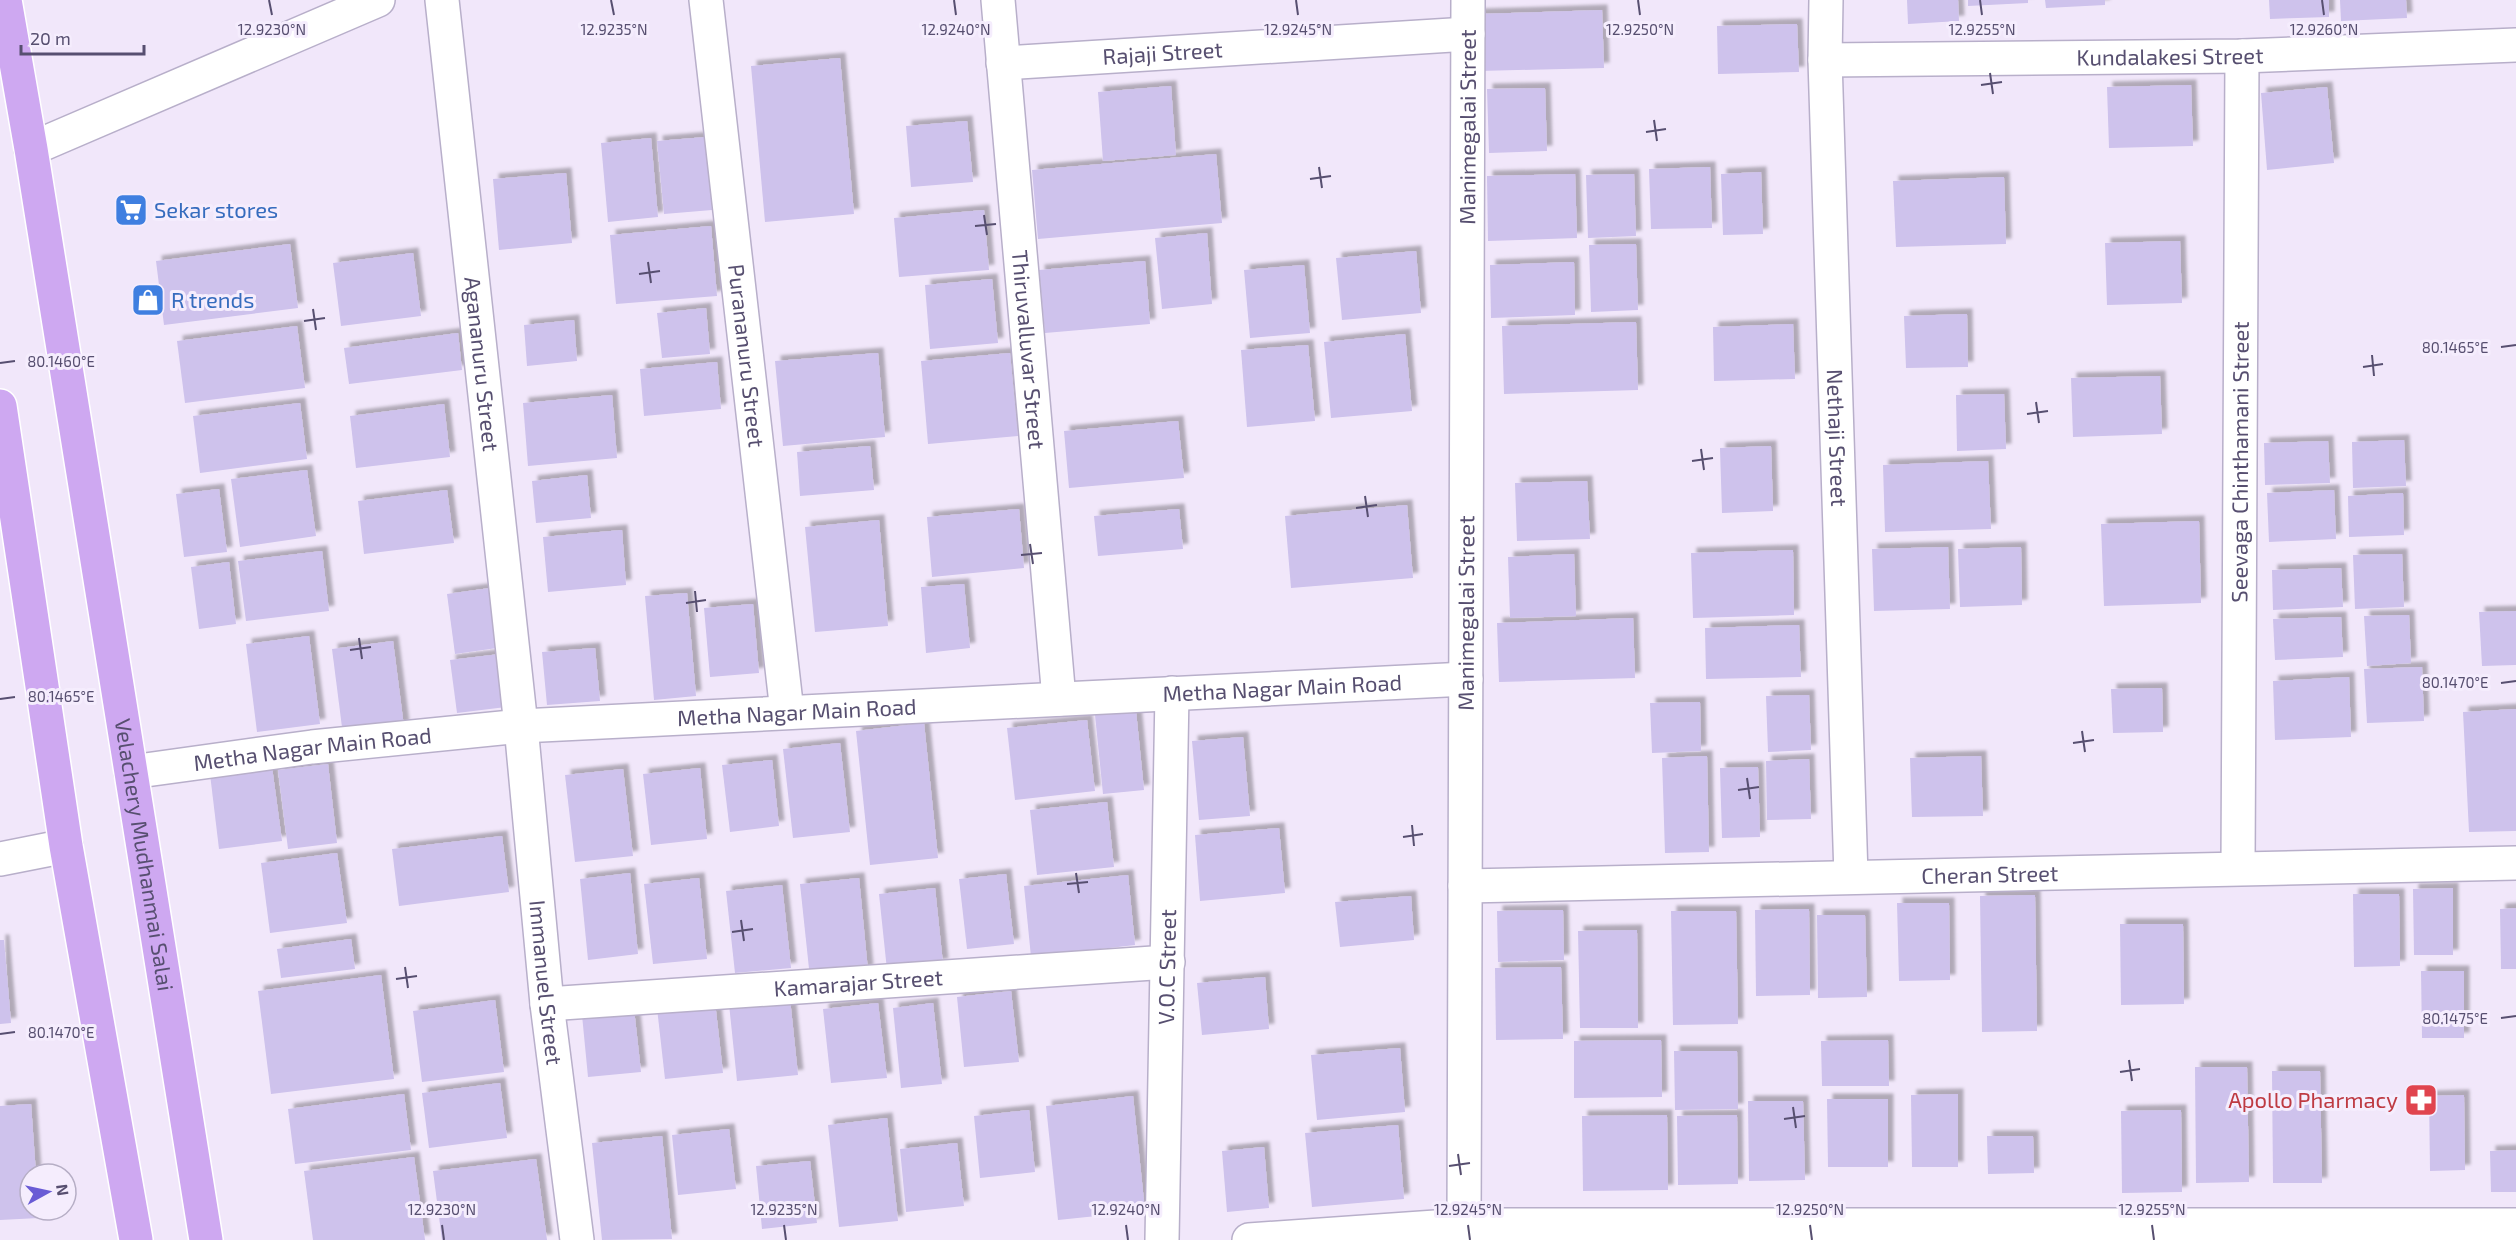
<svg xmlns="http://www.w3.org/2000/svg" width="2516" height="1240" font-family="'Exo 2',sans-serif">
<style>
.building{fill:#cec2ec;filter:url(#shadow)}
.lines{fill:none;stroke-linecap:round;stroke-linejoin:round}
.minor-casing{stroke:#b8afca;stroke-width:36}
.major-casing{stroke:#fff;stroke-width:36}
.minor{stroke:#fff;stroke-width:33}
.major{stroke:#cea8f1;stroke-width:33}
.ticks{fill:none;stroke:#574f70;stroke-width:2}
.labels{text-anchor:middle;stroke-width:6;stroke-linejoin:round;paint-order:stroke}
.street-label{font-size:22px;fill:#574f70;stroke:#f5edfd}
.shop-label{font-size:22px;fill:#366cbe;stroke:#f5edfd;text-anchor:start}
.health-label{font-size:22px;fill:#be3a42;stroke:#f5edfd;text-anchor:end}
.ticks-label{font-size:15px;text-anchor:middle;fill:#574f70;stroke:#f5edfd;stroke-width:6;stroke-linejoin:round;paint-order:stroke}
</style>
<defs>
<filter id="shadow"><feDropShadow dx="5.5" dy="-5.5" stdDeviation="1.5" flood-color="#0004"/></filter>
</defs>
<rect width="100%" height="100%" fill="#f1e7fa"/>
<g class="building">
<path d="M1907,0h51l1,21 -51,3z"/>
<path d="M1968,0h60v3l-60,3z"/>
<path d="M2045,0h60v5l-59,3z"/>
<path d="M2269,0h60v17l-59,2z"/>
<path d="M2340,0h66l1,18 -66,3z"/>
<path d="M1602,10l2,58 -125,3 -2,-57z"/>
<path d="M1797,24l2,48 -81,2 -1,-48z"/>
<path d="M840,58l14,156 -89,8 -14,-156z"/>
<path d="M2191,85l2,61 -84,2 -2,-61z"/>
<path d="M1171,86l5,69 -73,6 -5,-69z"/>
<path d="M2327,87l7,76 -67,7 -6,-77z"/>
<path d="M1545,88l2,63 -58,2 -2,-64z"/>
<path d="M967,121l6,61 -62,5 -5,-61z"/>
<path d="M706,137l6,73 -48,4 -7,-73z"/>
<path d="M651,138l7,79 -50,5 -7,-79z"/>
<path d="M1216,154l6,69 -184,16 -6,-69z"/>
<path d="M1710,167l2,61 -61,1 -2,-60z"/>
<path d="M1761,172l2,62 -40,1 -2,-61z"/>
<path d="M566,173l6,70 -73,7 -6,-71z"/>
<path d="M1575,174l2,64 -89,3 -1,-65z"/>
<path d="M1634,174l2,62 -48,2 -2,-63z"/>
<path d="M2004,177l2,67 -110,3 -3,-66z"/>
<path d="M984,210l5,60 -90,7 -5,-59z"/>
<path d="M711,226l6,70 -101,8 -6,-69z"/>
<path d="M1207,233l5,71 -50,5 -7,-71z"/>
<path d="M2180,241l2,62 -75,2 -2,-62z"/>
<path d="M290,244l8,64 -134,17 -8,-64z"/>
<path d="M1636,244l2,66 -47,2 -2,-67z"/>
<path d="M1416,251l5,62 -79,7 -6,-62z"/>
<path d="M413,253l8,63 -80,10 -8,-63z"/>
<path d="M1145,261l5,63 -105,9 -6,-63z"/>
<path d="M1574,262l1,53 -84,3 -1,-53z"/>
<path d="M1304,265l6,68 -60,5 -6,-68z"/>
<path d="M992,279l6,64 -68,6 -5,-64z"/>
<path d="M706,308l4,46 -48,4 -5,-45z"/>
<path d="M1967,314l1,53 -62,1 -2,-52z"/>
<path d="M574,320l3,41 -50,5 -3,-41z"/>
<path d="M1636,322l2,68 -134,4 -2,-68z"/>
<path d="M1793,324l2,55 -81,2 -1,-54z"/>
<path d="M297,326l8,62 -120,15 -8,-62z"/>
<path d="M458,333l4,37 -113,14 -5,-36z"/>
<path d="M1405,334l7,77 -81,7 -7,-76z"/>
<path d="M1308,345l7,76 -68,6 -6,-77z"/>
<path d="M878,353l7,84 -102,9 -8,-85z"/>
<path d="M1010,353l8,83 -90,8 -7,-83z"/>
<path d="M717,362l4,47 -77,7 -4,-47z"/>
<path d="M2160,376l2,58 -89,3 -2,-59z"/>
<path d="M2004,394l2,55 -49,2 -1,-56z"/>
<path d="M612,395l5,63 -89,8 -5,-63z"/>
<path d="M300,403l7,56 -107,14 -7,-57z"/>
<path d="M444,404l6,53 -94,11 -6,-52z"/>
<path d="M1178,421l6,57 -115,10 -5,-57z"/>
<path d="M2404,440l2,46 -53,2 -1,-46z"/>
<path d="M2328,441l2,42 -65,2 -1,-42z"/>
<path d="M870,446l4,44 -74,6 -3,-44z"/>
<path d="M1771,446l2,65 -51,2 -2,-65z"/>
<path d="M1988,461l3,68 -106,3 -2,-67z"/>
<path d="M307,470l9,66 -76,11 -9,-68z"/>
<path d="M587,475l4,43 -55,5 -4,-42z"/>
<path d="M1587,481l3,58 -73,2 -2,-58z"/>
<path d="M219,489l8,63 -43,5 -8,-63z"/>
<path d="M447,490l7,53 -90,11 -6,-53z"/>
<path d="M2334,490l2,49 -67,3 -2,-49z"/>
<path d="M2403,493l1,42 -55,2 -1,-41z"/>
<path d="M1407,505l6,73 -122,10 -6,-72z"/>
<path d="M1019,509l5,59 -92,9 -5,-60z"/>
<path d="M1179,509l4,40 -85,7 -4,-40z"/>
<path d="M879,520l9,106 -73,6 -10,-105z"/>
<path d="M2199,521l2,82 -97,3 -3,-82z"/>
<path d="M622,530l4,55 -78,7 -5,-55z"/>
<path d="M1948,547l2,62 -76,2 -2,-62z"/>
<path d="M2021,547l1,58 -62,2 -2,-58z"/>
<path d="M1793,550l1,65 -101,3 -2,-65z"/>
<path d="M322,551l7,60 -83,10 -8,-60z"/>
<path d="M1574,554l2,62 -66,2 -2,-61z"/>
<path d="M2402,554l2,53 -49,2 -2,-54z"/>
<path d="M229,562l7,62 -37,5 -8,-62z"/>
<path d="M2341,568l2,39 -70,3 -1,-40z"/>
<path d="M964,584l6,64 -44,5 -5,-66z"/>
<path d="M490,588l7,60 -42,6 -8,-60z"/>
<path d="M687,593l9,103 -42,4 -9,-104z"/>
<path d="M753,604l6,69 -49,4 -6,-69z"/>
<path d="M2516,611v54l-34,1 -3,-54z"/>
<path d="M2409,615l2,48 -44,3 -3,-50z"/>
<path d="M2341,617l2,40 -68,3 -2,-41z"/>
<path d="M1633,618l2,60 -136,4 -2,-59z"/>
<path d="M1799,625l2,52 -95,2 -1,-51z"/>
<path d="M309,636l11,88 -63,8 -11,-88z"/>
<path d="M393,641l11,86 -61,8 -11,-86z"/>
<path d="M595,648l5,53 -53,4 -5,-53z"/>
<path d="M500,654l6,53 -49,6 -7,-53z"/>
<path d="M2422,667l2,54 -57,2 -3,-54z"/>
<path d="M2349,677l2,60 -76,3 -2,-59z"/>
<path d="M2162,688l1,44 -50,1 -2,-44z"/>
<path d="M1809,695l2,55 -43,2 -2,-56z"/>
<path d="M1700,702l1,49 -49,2 -2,-50z"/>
<path d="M2516,709v122l-47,1 -6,-120z"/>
<path d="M1136,711l8,79 -41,4 -8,-79z"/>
<path d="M1087,720l8,71 -80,9 -8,-72z"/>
<path d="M924,723l14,135 -68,7 -14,-134z"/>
<path d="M1243,737l7,79 -51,4 -7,-79z"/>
<path d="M840,743l10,89 -57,6 -10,-89z"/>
<path d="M1707,756l2,96 -44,1 -3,-95z"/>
<path d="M1981,756l2,60 -71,1 -2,-59z"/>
<path d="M1809,759l2,60 -44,1 -1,-59z"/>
<path d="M772,760l7,66 -49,6 -8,-67z"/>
<path d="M328,764l9,79 -49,6 -10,-79z"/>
<path d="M272,767l10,74 -63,8 -9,-75z"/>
<path d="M1758,767l2,70 -38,1 -2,-70z"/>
<path d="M700,768l7,71 -56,6 -8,-71z"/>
<path d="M623,769l10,87 -58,6 -10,-87z"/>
<path d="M1107,802l7,65 -77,8 -7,-65z"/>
<path d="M1279,828l6,65 -85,8 -5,-66z"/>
<path d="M502,836l7,56 -110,14 -7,-57z"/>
<path d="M337,853l10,70 -77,10 -9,-70z"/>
<path d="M630,873l8,81 -50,6 -8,-81z"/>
<path d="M1006,874l8,70 -47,5 -8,-70z"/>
<path d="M1128,875l7,70 -104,12 -7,-71z"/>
<path d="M699,878l8,81 -54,5 -9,-80z"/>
<path d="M859,878l9,93 -58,7 -10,-94z"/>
<path d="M782,885l9,83 -56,5 -9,-82z"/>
<path d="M935,888l8,76 -56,6 -8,-76z"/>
<path d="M2453,888v67h-39l-1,-66z"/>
<path d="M2353,894h46l1,72 -46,1z"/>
<path d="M2035,895l2,136 -55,1 -2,-136z"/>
<path d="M1411,896l3,44 -74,7 -5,-45z"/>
<path d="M1897,903h52l1,77 -51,1z"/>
<path d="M2516,908v61h-15l-1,-60z"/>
<path d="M1809,909l1,86 -54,1 -1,-86z"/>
<path d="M1563,910l1,50 -66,2 -1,-51z"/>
<path d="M1671,911h65l2,113 -65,1z"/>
<path d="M1817,915h48l2,82 -49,1z"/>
<path d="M2120,924h63l1,80 -63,1z"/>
<path d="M1637,930l1,98h-58l-2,-97z"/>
<path d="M351,939l4,30 -74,9 -4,-29z"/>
<path d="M0,940h4l7,83 -11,1z"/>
<path d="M1561,967l2,72 -67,1 -1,-72z"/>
<path d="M2421,971h43v67h-42z"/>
<path d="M381,975l13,104 -123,15 -13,-103z"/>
<path d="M1265,977l4,52 -67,6 -5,-52z"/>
<path d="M1011,991l8,71 -55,5 -7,-70z"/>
<path d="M790,999l8,76 -61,6 -8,-77z"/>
<path d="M495,1000l9,72 -82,10 -9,-71z"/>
<path d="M715,1002l8,71 -58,6 -8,-71z"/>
<path d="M878,1003l9,75 -56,5 -8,-74z"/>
<path d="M933,1003l9,81 -41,4 -8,-80z"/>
<path d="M634,1009l7,63 -53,5 -6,-62z"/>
<path d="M1661,1040l1,57 -88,1v-57z"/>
<path d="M1888,1040l1,46h-67l-1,-45z"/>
<path d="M1400,1048l5,64 -88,8 -6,-65z"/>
<path d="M1674,1051h63l1,58 -63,1z"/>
<path d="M2195,1067h52l2,115 -53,1z"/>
<path d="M2272,1071h48l2,112h-49z"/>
<path d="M500,1083l7,55 -78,10 -7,-55z"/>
<path d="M404,1094l7,56 -116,14 -7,-55z"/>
<path d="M1958,1094v73h-46l-1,-72z"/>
<path d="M2464,1095l1,75 -35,1 -1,-75z"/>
<path d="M1133,1096l12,115 -87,9 -12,-114z"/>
<path d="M1827,1099h61v68h-60z"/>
<path d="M1748,1101h55l2,79 -56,1z"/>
<path d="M31,1104l5,70h-6v36h8l1,8 -39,2v-114z"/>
<path d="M1029,1110l6,62 -55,6 -6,-62z"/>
<path d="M2181,1110l1,82 -60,1 -1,-82z"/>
<path d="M1667,1115l1,75 -85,1 -1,-75z"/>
<path d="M1737,1115l1,69 -60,1 -1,-69z"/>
<path d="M887,1118l11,103 -59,6 -11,-102z"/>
<path d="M1398,1125l6,74 -92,8 -7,-74z"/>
<path d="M729,1129l7,60 -58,6 -6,-60z"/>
<path d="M662,1136l10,103 -70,1 -10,-97z"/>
<path d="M1987,1136h46l1,37 -46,1z"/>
<path d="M957,1143l7,63 -58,6 -6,-63z"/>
<path d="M1264,1147l5,61 -42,4 -5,-61z"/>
<path d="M2516,1150v42h-25l-1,-41z"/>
<path d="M414,1157l11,83h-112l-9,-69z"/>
<path d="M536,1159l11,81h-105l-9,-69z"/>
<path d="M810,1161l7,62 -55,6 -6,-63z"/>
</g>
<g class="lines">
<g class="minor-casing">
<g id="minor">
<path id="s1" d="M442,0l79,726 26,278 30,236"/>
<path id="s2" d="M706,0l81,712"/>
<path id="s3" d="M998,0l61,699"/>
<path id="s4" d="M1826,0l-1,60 26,816"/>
<path id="s5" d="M1825,60l417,-4 274,-11"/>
<path id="s6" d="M1003,63l465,-29"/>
<path d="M31,149l347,-149"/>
<path id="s7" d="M131,772l181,-25 209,-21 945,-47"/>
<path d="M0,859l66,-13"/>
<path id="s8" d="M2238,867l4,-811"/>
<path id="s9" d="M1465,886l1051,-23"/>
<path id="s10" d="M547,1004l621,-42"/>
<path id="s11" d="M1464,1225l4,-1225"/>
<path id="s12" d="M1162,1240l10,-547"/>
<path d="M1249,1240l215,-15h1052"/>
</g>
</g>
<g class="major-casing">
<g id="major">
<path id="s13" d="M5,0l26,149 175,1091"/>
<path d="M0,406l66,440 70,394"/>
</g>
</g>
<use href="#minor" class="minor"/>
<use href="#major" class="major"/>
</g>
<path class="ticks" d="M269,0l3,15M611,0l3,15M954,0l2,15M1296,0l2,15M1638,0l2,15M1980,0l2,15M2322,0l2,15M1990,73l3,21M1981,85l21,-3M1654,120l3,21M1646,132l20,-3M1319,167l3,21M1310,179l21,-3M984,215l3,20M975,226l21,-2M648,262l3,21M639,274l21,-3M313,309l3,21M304,321l21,-3M2501,347l15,-2M2372,355l2,21M0,363l15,-2M2363,367l20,-3M2036,402l3,21M2027,414l21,-3M1701,449l3,21M1692,461l21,-3M1365,496l3,21M1356,508l21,-3M1030,544l3,20M1021,555l21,-2M695,591l2,21M686,603l20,-3M359,638l3,21M350,650l21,-3M2501,683l15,-2M0,699l15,-2M2082,731l3,21M2073,743l21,-3M1747,778l3,21M1738,790l21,-3M1412,825l2,21M1403,837l20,-3M1076,873l3,20M1067,884l21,-2M741,920l3,21M732,932l21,-3M405,967l3,21M396,979l21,-3M2501,1018l15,-2M0,1034l15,-2M2129,1060l3,21M2120,1072l20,-3M1793,1107l3,21M1784,1119l21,-3M1458,1154l3,21M1449,1166l21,-3M442,1225l2,15M784,1225l2,15M1126,1225l2,15M1468,1225l2,15M1810,1225l2,15M2152,1225l2,15"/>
<defs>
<g id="supermarket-square" transform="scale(1.725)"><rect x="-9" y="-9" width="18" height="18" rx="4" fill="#3f7fe0" stroke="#f5edfd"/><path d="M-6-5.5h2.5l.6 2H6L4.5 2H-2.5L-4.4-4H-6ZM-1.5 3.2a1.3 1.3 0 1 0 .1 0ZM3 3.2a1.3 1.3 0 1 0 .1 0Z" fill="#fff"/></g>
<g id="shop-square" transform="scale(1.725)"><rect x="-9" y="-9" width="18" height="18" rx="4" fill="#3f7fe0" stroke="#f5edfd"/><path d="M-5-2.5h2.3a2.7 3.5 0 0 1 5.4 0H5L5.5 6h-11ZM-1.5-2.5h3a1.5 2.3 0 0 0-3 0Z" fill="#fff"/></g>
<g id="pharmacy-square" transform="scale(1.725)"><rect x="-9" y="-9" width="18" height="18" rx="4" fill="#e0444e" stroke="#f5edfd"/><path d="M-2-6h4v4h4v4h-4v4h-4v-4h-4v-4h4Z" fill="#fff"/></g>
</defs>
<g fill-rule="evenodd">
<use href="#supermarket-square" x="131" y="210"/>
<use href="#shop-square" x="148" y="300"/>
<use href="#pharmacy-square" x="2421" y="1100"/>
</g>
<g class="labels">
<g class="street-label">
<text dy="8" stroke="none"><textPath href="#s6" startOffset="160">Rajaji Street</textPath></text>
<text dy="8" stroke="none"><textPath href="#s5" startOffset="345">Kundalakesi Street</textPath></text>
<text dy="8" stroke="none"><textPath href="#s11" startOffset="1098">Manimegalai Street</textPath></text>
<text dy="8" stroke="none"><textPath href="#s3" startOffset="351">Thiruvalluvar Street</textPath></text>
<text dy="8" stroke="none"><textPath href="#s2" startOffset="358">Purananuru Street</textPath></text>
<text dy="8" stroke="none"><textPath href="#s1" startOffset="366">Agananuru Street</textPath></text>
<text dy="8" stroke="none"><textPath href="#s4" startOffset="438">Nethaji Street</textPath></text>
<text dy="8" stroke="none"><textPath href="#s8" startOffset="405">Seevaga Chinthamani Street</textPath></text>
<text dy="8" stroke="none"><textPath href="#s11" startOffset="612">Manimegalai Street</textPath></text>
<text dy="8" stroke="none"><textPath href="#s7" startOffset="1155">Metha Nagar Main Road</textPath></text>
<text dy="8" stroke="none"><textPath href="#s7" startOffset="669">Metha Nagar Main Road</textPath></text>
<text dy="8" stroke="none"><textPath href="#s7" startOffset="183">Metha Nagar Main Road</textPath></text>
<text dy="8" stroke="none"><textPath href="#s13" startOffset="866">Velachery Mudhanmai Salai</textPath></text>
<text dy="8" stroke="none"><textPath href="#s9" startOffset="525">Cheran Street</textPath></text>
<text dy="8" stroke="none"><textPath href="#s12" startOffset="273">V.O.C Street</textPath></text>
<text dy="8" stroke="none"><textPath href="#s10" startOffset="312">Kamarajar Street</textPath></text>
<text dy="8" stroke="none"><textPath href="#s1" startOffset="988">Immanuel Street</textPath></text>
</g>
<g class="shop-label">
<text x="154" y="218">Sekar stores</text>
<text x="171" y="308">R trends</text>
</g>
<g class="health-label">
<text x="2398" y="1108">Apollo Pharmacy</text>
</g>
</g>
<g class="ticks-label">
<text x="272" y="35">12.9230°N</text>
<text x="614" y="35">12.9235°N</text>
<text x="956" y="35">12.9240°N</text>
<text x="1298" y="35">12.9245°N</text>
<text x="1640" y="35">12.9250°N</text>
<text x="1982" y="35">12.9255°N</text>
<text x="2324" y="35">12.9260°N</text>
<text x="2455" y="353">80.1465°E</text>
<text x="61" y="367">80.1460°E</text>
<text x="2455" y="688">80.1470°E</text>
<text x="61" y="702">80.1465°E</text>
<text x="2455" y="1024">80.1475°E</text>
<text x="61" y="1038">80.1470°E</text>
<text x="442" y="1215">12.9230°N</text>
<text x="784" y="1215">12.9235°N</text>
<text x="1126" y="1215">12.9240°N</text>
<text x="1468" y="1215">12.9245°N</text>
<text x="1810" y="1215">12.9250°N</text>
<text x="2152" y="1215">12.9255°N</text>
</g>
<g transform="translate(48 1192) rotate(82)"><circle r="28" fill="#f5edfd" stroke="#b6aec5" stroke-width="1.5"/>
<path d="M0-4.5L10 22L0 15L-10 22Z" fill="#695bd5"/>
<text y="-9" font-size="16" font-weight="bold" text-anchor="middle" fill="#574f70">N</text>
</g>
<path d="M21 45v9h123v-9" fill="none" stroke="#574f70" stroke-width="3"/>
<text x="30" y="45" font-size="18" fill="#574f70" stroke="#f5edfd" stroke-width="4.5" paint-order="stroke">20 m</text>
</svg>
